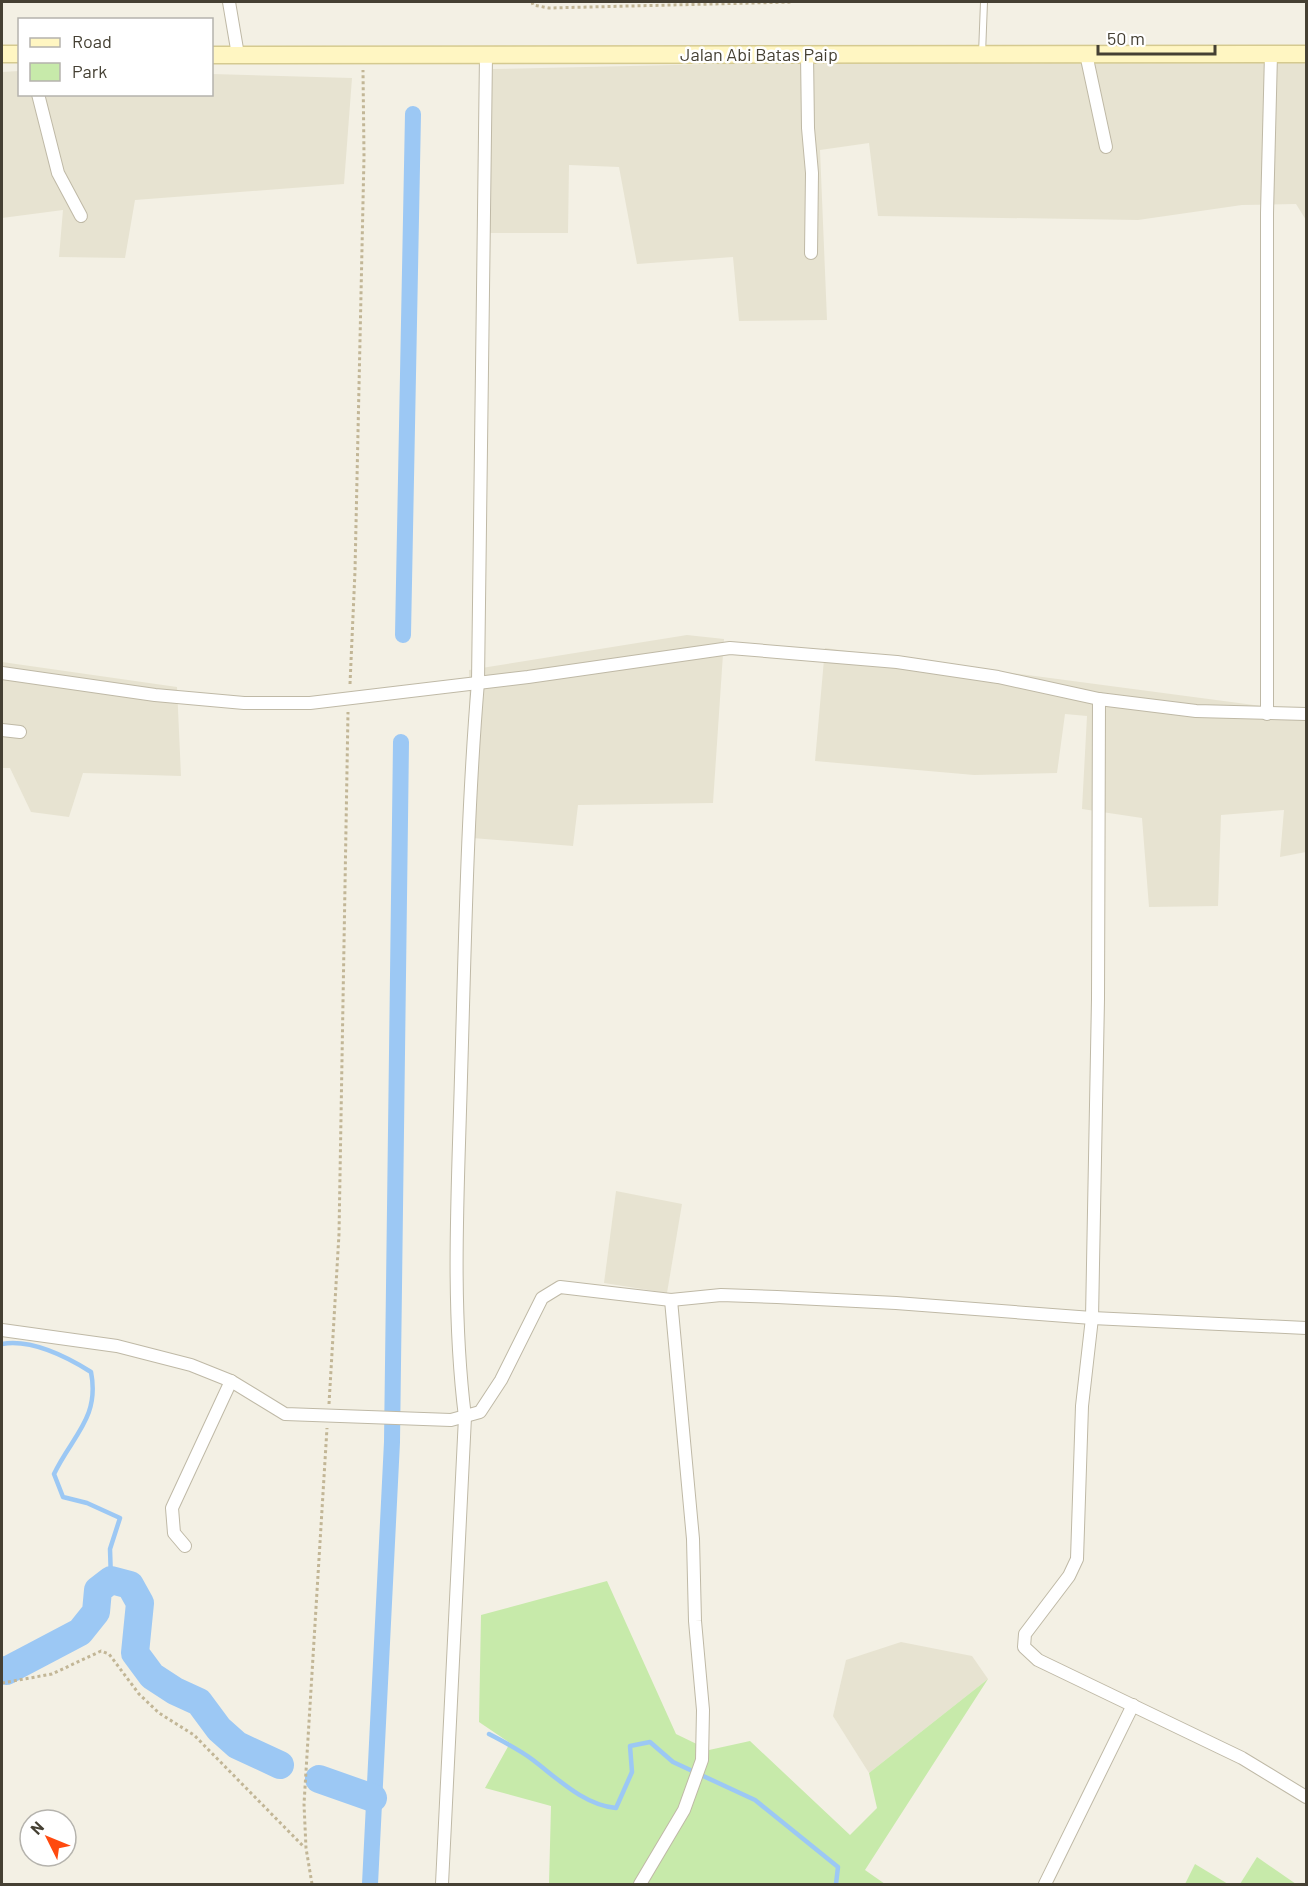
<svg xmlns="http://www.w3.org/2000/svg" width="1308" height="1886" font-family="Barlow,sans-serif">
<style>
.residential{fill:#e7e3d1}
.green{fill:#c7eaaa}
.lines{fill:none;stroke-linecap:round;stroke-linejoin:round}
.stream{stroke:#9cc8f4;stroke-width:4.5}
.canal{stroke:#9cc8f4;stroke-width:16}
.river{stroke:#9cc8f4;stroke-width:28}
.lane-casing{stroke:#bfb9a6;stroke-width:8}
.street-casing{stroke:#bfb9a6;stroke-width:14}
.secondary-casing{stroke:#d5ca90;stroke-width:19}
.path{stroke:#c2b696;stroke-width:3;stroke-dasharray:3 3;stroke-linecap:butt}
.lane{stroke:#fff;stroke-width:6}
.street{stroke:#fff;stroke-width:12}
.secondary{stroke:#fff6c2;stroke-width:16}
.labels{text-anchor:middle;stroke-width:5;stroke-linejoin:round;paint-order:stroke}
.street-label{font-size:18px;fill:#454033;stroke:#fff}
</style>
<rect width="100%" height="100%" fill="#f3f0e4"/>
<g class="residential">
<path d="M1306,57v163l-10,-16 -54,1 -104,15 -260,-4 -9,-73 -49,7 7,170 -88,1 -6,-64 -96,7 -18,-97 -50,-2 -1,68h-90l15,-164 455,-10z"/>
<path d="M19,71l1,23h192v-20l140,4 -8,106 -209,16 -10,58 -66,-1 4,-47 -61,8v-146z"/>
<path d="M687,635l37,4 -11,164 -135,2 -5,41 -101,-8 -3,-168z"/>
<path d="M825,648l444,59h37v145l-26,5 4,-47 -63,5 -3,91 -69,1 -7,-89 -60,-9 5,-93 -22,-2 -8,59 -83,2 -159,-14z"/>
<path d="M2,662l175,25 4,89 -98,-3 -14,44 -38,-5 -21,-44h-8z"/>
<path d="M616,1191l66,13 -15,89 -63,-10z"/>
<path d="M901,1642l71,14 16,23 -119,94 -36,-57 13,-56z"/>
</g>
<g class="green">
<path d="M607,1581l69,153 33,16 41,-9 100,94 27,-27 -8,-35 119,-94 -123,191 20,14h-336l2,-78 -66,-18 25,-45 -31,-21 2,-107z"/>
<path d="M1257,1857l39,27h-56z"/>
<path d="M1195,1864l33,20h-43z"/>
</g>
<g class="lines">
<g class="stream">
<path d="M2,1344c29,-5 65,13 89,28 9,46 -19,64 -37,102l9,23 24,6 33,15 -10,31 1,31"/>
<path d="M489,1734c15,8 31,16 44,26 25,19 51,45 83,48l16,-36 -2,-26 20,-4 23,20 82,38 83,67 -2,17"/>
</g>
<g class="canal">
<path d="M403,635l10,-521"/>
<path d="M370,1884l22,-442 9,-700"/>
</g>
<g class="river">
<path d="M2,1670l4,1 74,-39 16,-20 2,-22 13,-10 19,5 10,18 -5,50 17,23 23,15 24,11 20,27 18,16 43,20"/>
<path d="M319,1779l54,19"/>
</g>
<g class="lane-casing">
<path id="lane" d="M982,54l2,-52"/>
</g>
<g class="street-casing">
<g id="street">
<path d="M229,2l9,53"/>
<path d="M807,54l1,74 4,45 -1,80"/>
<path d="M1086,54l20,93"/>
<path d="M38,94l20,79 23,43"/>
<path d="M2,673l153,22 89,8h66l218,-26 202,-29 167,14 101,15 101,22 97,12 110,3"/>
<path d="M1099,699l-1,300 -6,319 -10,88 -5,153 -8,17 -44,58 -1,13 14,13 204,98 64,39"/>
<path d="M1267,714v-501l4,-159"/>
<path d="M2,730l18,2"/>
<path d="M2,1330l115,16 74,19 40,16 54,33 166,6 29,-8 21,-32 41,-82 18,-11 111,13 50,-5 56,2 119,6 196,15 214,10"/>
<path d="M185,1546l-11,-13 -2,-25 59,-127"/>
<path d="M442,1884l23,-467c-14,-113 -7,-226 -4,-340 4,-132 6,-264 17,-395l8,-627"/>
<path d="M640,1884l44,-74 18,-50 1,-50 -8,-89 -2,-82 -22,-239"/>
<path d="M1045,1884l88,-179"/>
</g>
</g>
<g class="secondary-casing">
<g id="secondary">
<path d="M2,54h18"/>
<path d="M212,55l1094,-1"/>
</g>
</g>
<g class="path">
<path d="M532,2l1,3 16,3 244,-6"/>
<path d="M350,684l5,-113 9,-415 -1,-86"/>
<path d="M329,1404l10,-170 9,-522"/>
<path d="M2,1683l50,-9 49,-23 8,3 30,40 20,19 35,22 110,112"/>
<path d="M312,1884l-6,-36 -2,-44 23,-376"/>
</g>
<use href="#lane" class="lane"/>
<use href="#street" class="street"/>
<use href="#secondary" class="secondary"/>
</g>
<g class="labels">
<g class="street-label">
<text x="759" y="61">Jalan Abi Batas Paip</text>
</g>
</g>
<rect width="1308" height="1886" fill="none" stroke="#454033" stroke-width="6"/>
<rect x="18" y="18" width="195" height="78" fill="#ffffff" stroke="#b5b3ad" stroke-width="1.5"/>
<rect x="30" y="38" width="30" height="9" fill="#fff6c2" stroke="#b5b3ad" stroke-width="1.5"/>
<text x="72" y="48" font-size="18" fill="#454033">Road</text>
<rect x="30" y="63" width="30" height="18" fill="#c7eaaa" stroke="#b5b3ad" stroke-width="1.5"/>
<text x="72" y="78" font-size="18" fill="#454033">Park</text>
<g transform="translate(48 1838) rotate(313)"><circle r="28" fill="#ffffff" stroke="#b5b3ad" stroke-width="1.5"/>
<path d="M0-4.5L10 22L0 15L-10 22Z" fill="#ff4a0f"/>
<text y="-9" font-size="16" font-weight="bold" text-anchor="middle" fill="#454033">N</text>
</g>
<path d="M1098 45v9h117v-9" fill="none" stroke="#454033" stroke-width="3"/>
<text x="1107" y="45" font-size="18" fill="#454033" stroke="#ffffff" stroke-width="4.5" paint-order="stroke">50 m</text>
</svg>
